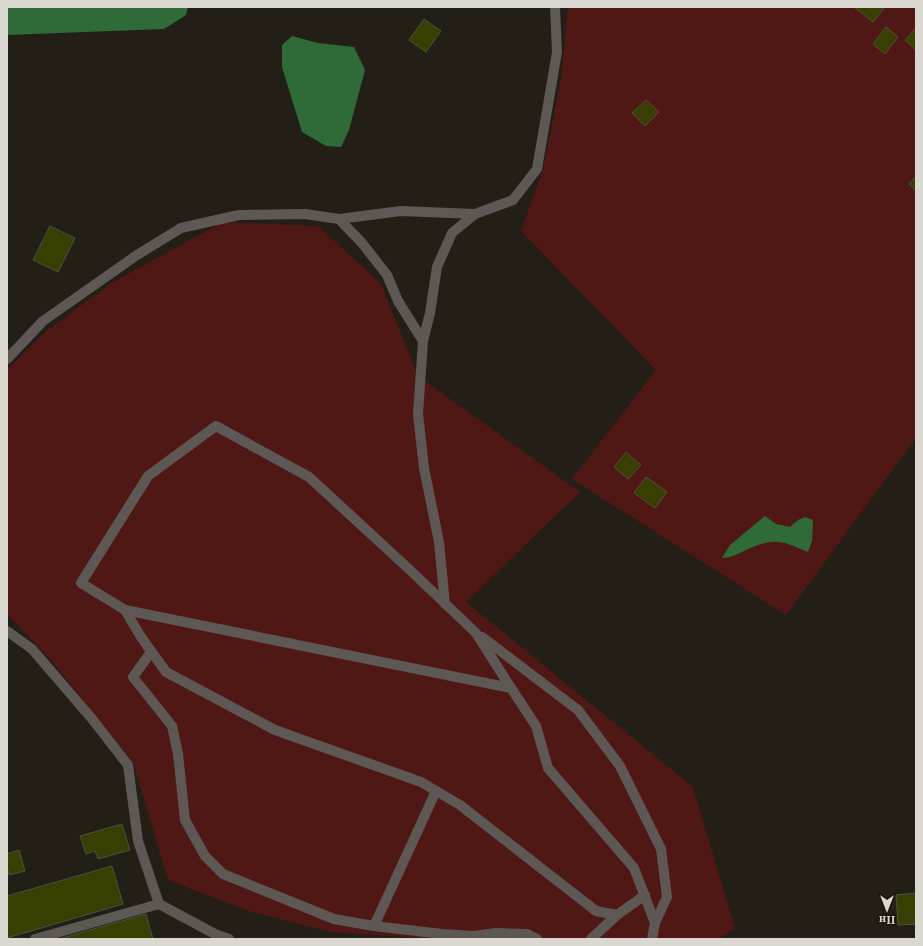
<svg xmlns="http://www.w3.org/2000/svg" width="923" height="946" font-family="'Noto Serif',serif">
<style>
.green{fill:#501814}
.water{fill:#2e6b38}
.building{fill:#383f00;stroke:#4d5044}
.lines{fill:none;stroke-linecap:round;stroke-linejoin:round}
.minor{stroke:#5d5854;stroke-width:10}
</style>
<rect width="100%" height="100%" fill="#231f16"/>
<g class="green">
<path d="M568,7h348v431l-130,177 -214,-136 84,-109 -135,-139 22,-61 18,-90z"/>
<path d="M223,222l95,4 63,58 37,92 162,116 -114,110 227,185 42,141 -16,11h-283l-106,-7 -81,-21 -81,-31 -35,-118 -83,-103 -43,-45v-244l37,-37 69,-51z"/>
</g>
<g class="water">
<path d="M7,7h181l-2,8 -22,14 -157,6z"/>
<path d="M292,36l26,7 36,4 11,23 -16,60 -8,17 -15,-1 -24,-14 -20,-65v-22z"/>
<path d="M765,516l11,8 14,3 8,-7 7,-3 8,3 -1,21 -4,11c-26,-11 -32,-15 -60,-3 -11,5 -13,8 -26,9l8,-13z"/>
</g>
<g class="building">
<path d="M854,7h31l-12,15z"/>
<path d="M424,19l17,12 -15,21 -17,-12z"/>
<path d="M886,27l12,10 -13,17 -12,-10z"/>
<path d="M916,28v22l-11,-10z"/>
<path d="M646,100l13,12 -14,14 -13,-13z"/>
<path d="M916,176v15l-7,-7z"/>
<path d="M50,226l25,12 -17,34 -25,-12z"/>
<path d="M626,452l15,13 -13,14 -14,-12z"/>
<path d="M646,477l21,15 -12,16 -21,-15z"/>
<path d="M122,824l8,26 -32,9 -3,-8 -9,3 -6,-18z"/>
<path d="M19,850l6,21 -16,4 -2,-9v-12z"/>
<path d="M112,866l11,38 -116,34v-42z"/>
<path d="M916,893v31l-18,1 -2,-30z"/>
<path d="M146,914l7,25h-94z"/>
</g>
<g class="lines">
<g class="minor">
<path d="M339,219l62,-8 74,3"/>
<path d="M7,359l36,-38 94,-66 44,-27 58,-13 66,-1 34,5 23,24 25,32 11,26 25,40"/>
<path d="M445,604l-6,-62 -15,-74 -6,-54 5,-73 7,-28 7,-46 15,-34 23,-19 38,-14 24,-31 20,-117 -2,-45"/>
<path d="M125,610l16,27 25,35 109,58 146,52 39,23 136,106 21,4 28,-20"/>
<path d="M7,631l25,18 61,71 35,45 10,76 21,63 56,30 14,5"/>
<path d="M482,637l96,73 42,56 41,83 6,48 -12,26"/>
<path d="M151,652l-18,25 39,49 6,28 7,66 20,36 18,18 111,45 40,7 68,8 32,2 22,-3 31,1 10,5"/>
<path d="M511,688l-35,-55 -65,-62 -102,-94 -93,-51 -68,50 -67,107 44,27 386,78 25,38 12,42 86,100 21,55 -3,16"/>
<path d="M374,926l62,-135"/>
<path d="M35,939l124,-35"/>
<path d="M591,939l26,-24"/>
</g>
</g>
<rect width="923" height="946" fill="none" stroke="#dbd8d2" stroke-width="16"/>
<g transform="translate(887 910) rotate(180)" stroke="#1a160d" stroke-width="3" paint-order="stroke">
<path d="M0-3L7 15L0 10L-7 15Z" fill="#dbd8d2"/>
<text y="-6" font-size="11" font-weight="bold" text-anchor="middle" fill="#dbd8d2">Пн</text>
</g>
</svg>
